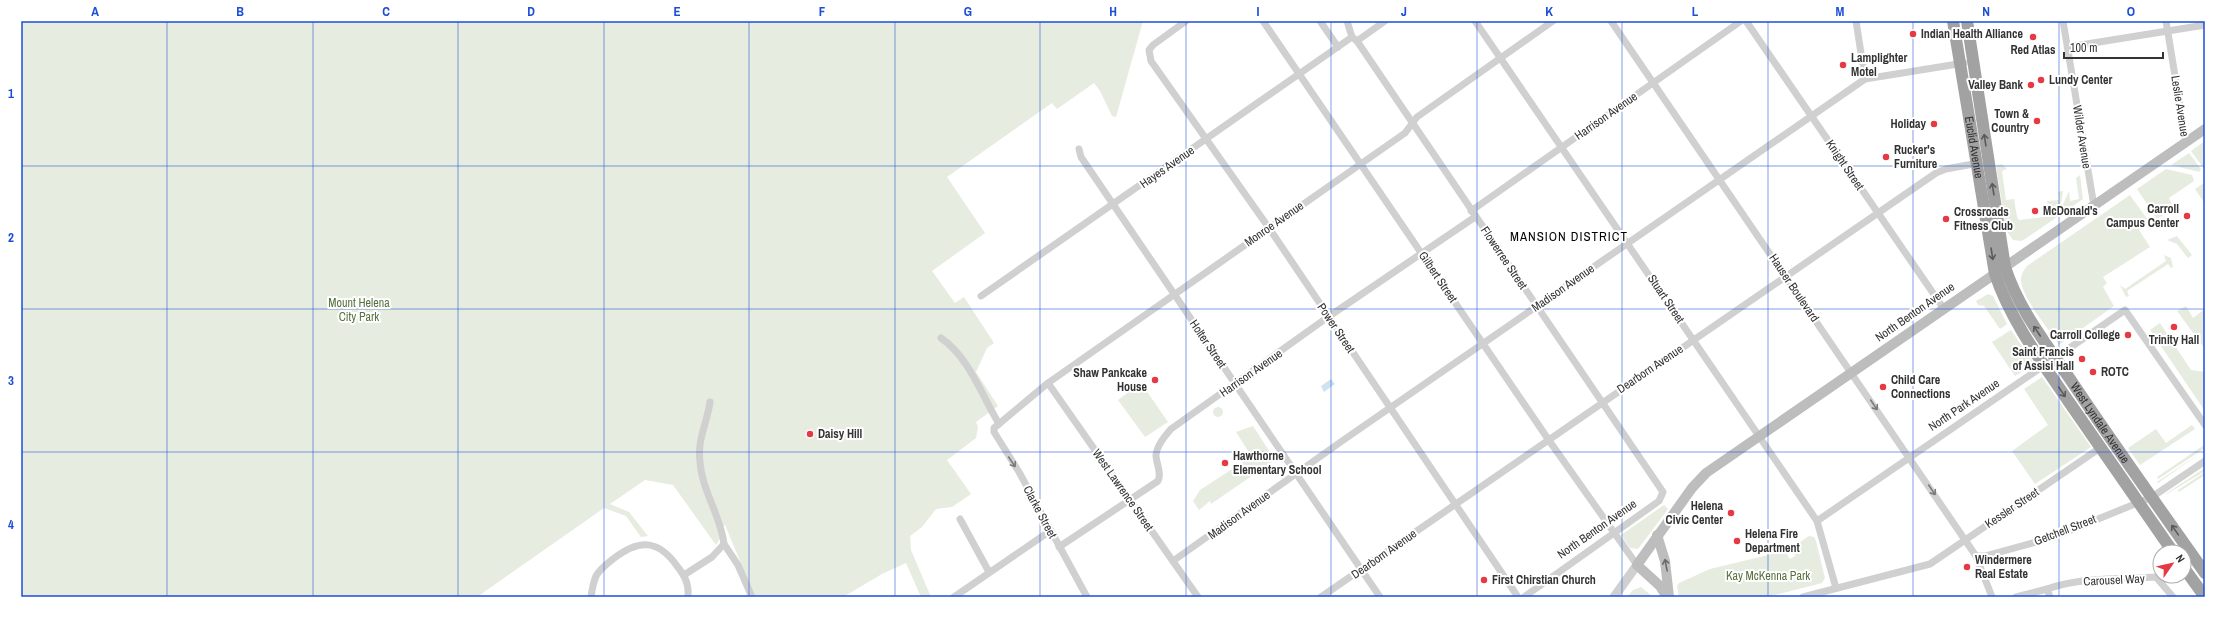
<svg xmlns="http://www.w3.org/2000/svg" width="2226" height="618" font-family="'Archivo Narrow',sans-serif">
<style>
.green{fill:#e6ecdf}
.water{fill:#cfe2ee}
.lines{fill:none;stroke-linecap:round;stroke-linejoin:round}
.minor{stroke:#d0d0d0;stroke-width:7}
.tertiary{stroke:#d0d0d0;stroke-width:9}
.secondary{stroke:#bdbdbd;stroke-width:10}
.trunk{stroke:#a2a2a2;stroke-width:12}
.oneway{stroke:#5a5a5a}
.oneway2{stroke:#7a7a7a}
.oneway3{stroke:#6a6a6a}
.grid{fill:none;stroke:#1d4ed8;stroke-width:1;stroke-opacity:0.55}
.poi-dot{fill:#e63946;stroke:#fff;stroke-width:1.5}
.labels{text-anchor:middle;stroke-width:4;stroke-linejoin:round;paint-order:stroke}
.poi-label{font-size:12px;font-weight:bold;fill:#333;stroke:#fff;text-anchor:start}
.street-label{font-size:12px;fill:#333;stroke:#fff}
.park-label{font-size:12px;fill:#56703f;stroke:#fff}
.neighbourhood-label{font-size:13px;letter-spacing:1px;fill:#000;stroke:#fff}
.neatline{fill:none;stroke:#1d4ed8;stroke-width:1.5}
.grid-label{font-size:13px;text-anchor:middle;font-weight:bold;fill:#1d4ed8}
</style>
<rect width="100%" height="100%" fill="#fff"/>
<g class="green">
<path d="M21,21h1122l-27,96 -4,-1 -12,-25 -6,-8 -37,26 -5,-6 -105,74 38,56 -53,38 23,32 9,-6 30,46 -7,5 -11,24 22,34 -22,16 2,5 -2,11 -29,22 24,34 -19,13 -16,2 -14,18 -12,9 1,14 20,47h-10l-15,-34 -24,11 -39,23h-88l-30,-72 -5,3 1,9 -5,8 -43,-60 -28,-5 -35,24 19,8 19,24 -7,1 -15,-21 -22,-8 -127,89h-456z"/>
<path d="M2205,141v29l-14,-19z"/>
<path d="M2189,153l12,16 -2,3 -28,-7z"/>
<path d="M2002,164l5,5 -5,2 4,29 8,-1 3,18 2,3 32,-4 10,-7 8,-18 1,10 9,-2 -3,-21 4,-3 3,24 -58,40 -4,2 -8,-1 -7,-10 -10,-65z"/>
<path d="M2166,169l26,6 2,6 -25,17 5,10 -17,11 -20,-30z"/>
<path d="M2205,182v22l-10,-15z"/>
<path d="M2063,191l-2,12 -12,10 -2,-12 12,-1 -1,-8z"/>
<path d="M2130,195l20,28 -11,7 11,17 -47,30 4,6 -4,4 11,19 -55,39c-10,-16 -37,-47 -38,-65 0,-6 3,-10 6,-14z"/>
<path d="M2177,236l15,19 -4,3 -11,-14 -10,-4z"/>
<path d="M2164,255l7,3 2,9 -2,1 -3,-4 -41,27 2,5 -3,1 -6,-12 5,4 41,-28z"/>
<path d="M1988,294l5,2 14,28 -7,5 -16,-23 -6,-1 -2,-4z"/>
<path d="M2186,306l7,12 12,-9v40l-28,-38z"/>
<path d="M2160,323l31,47 14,2v39l-55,-81z"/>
<path d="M2011,330l23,34 -19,12 -23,-34z"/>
<path d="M2042,377l49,70 -56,37 -23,-33 36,-26 -24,-36z"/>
<path d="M1141,383l27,39 -23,15 -27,-37z"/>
<circle cx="1218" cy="412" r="5"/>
<path d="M2192,425l3,4 -55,36 -12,-17 28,-19 10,14z"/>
<path d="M1253,426l22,34 -64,44 -1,-3 -11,9 -6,-9 7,-11 46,-30 -1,-2 5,-4 -14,-22z"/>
<path d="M2204,445l1,3 -47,31 -1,-2z"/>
<path d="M2205,450l-47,33 -1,-1z"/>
<path d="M2205,468v3l-40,24 2,-2z"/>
<path d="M2205,472v3l-26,17 -1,-2z"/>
<path d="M1664,505l4,4 -30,40 -8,-1 -9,-13z"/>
<path d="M1809,536l5,1 2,4 9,37 -3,5 -55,14h-88l-2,-11 2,-3 31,-14 75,-18 5,8 5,-3 2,-12z"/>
<path d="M1641,587l12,10h-26l6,-7z"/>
</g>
<path class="water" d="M1331,379l4,5 -11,8 -3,-6z"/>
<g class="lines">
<g class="minor">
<path d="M1186,21l-33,24 -4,5 2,11 118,167 249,369"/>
<path d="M1263,21l285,418 89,126"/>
<path d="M1320,21l18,26"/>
<path d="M1347,21l5,16 5,4 306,451 -4,9 -135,96"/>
<path d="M1475,21l342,500 19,67"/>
<path d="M1611,21l354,519 11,16 16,41"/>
<path d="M1746,21l198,288"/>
<path d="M1856,21l9,58"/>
<path d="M2063,21l31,185"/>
<path d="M2166,21l20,122"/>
<path d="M1357,41l28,-20"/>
<path d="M2068,47l137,-22"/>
<path d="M1079,149l2,8 299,440"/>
<path d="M1471,211l270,-190"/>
<path d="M981,296l371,-259"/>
<path d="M941,338c28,19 41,58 58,86"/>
<path d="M1048,383l150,214"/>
<path d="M960,519l29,53"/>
<path d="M1817,521l308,-211 80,115"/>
<path d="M724,544l14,21 14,32"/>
<path d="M1059,547l99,-66c4,-8 -2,-18 -2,-26 1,-10 9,-19 15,-26l157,-112 147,-100"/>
<path d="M1976,556h9l69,-19 98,-40 53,-36"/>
<path d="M1173,561l169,-120 523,-362 99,-16"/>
<path d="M684,575l28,-18 12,-13c-3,-28 -22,-53 -24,-82 -3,-23 7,-38 10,-60"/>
<path d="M2047,589c35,-12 73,-10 109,-12l17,20"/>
<path d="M591,597c1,-7 2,-14 5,-21 4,-7 11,-12 17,-17 26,-20 45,-20 64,7 8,10 12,18 11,31"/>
<path d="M954,597l96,-66"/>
<path d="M1087,597l-68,-125 -25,-40v-4l54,-45 357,-250 12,-16 136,-96"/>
<path d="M1321,597l615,-424 10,-4 33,-6"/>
<path d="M1803,597l127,-33 170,-116"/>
<path d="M2016,597l31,-8 3,8"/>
</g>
<path class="tertiary" d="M1614,597l23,-32"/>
<g class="secondary">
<path d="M1657,535l8,26 4,36"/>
<path d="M1667,597l-7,-11 -23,-21 55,-77 14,-15 499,-344"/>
</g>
<g class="trunk">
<path id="s1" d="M1953,21l42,253c16,47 46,87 74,128 35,50 69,100 104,150"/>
<path id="s2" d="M1967,21l38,246c14,43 41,76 65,112 44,66 90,130 135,194"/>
<path d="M2184,568l21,29"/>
</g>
</g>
<defs><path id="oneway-shaft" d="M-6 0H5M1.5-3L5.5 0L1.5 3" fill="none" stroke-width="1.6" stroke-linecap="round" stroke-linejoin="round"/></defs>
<g class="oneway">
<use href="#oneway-shaft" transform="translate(1985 140) rotate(-99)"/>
<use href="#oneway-shaft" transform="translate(1993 189) rotate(-99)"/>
<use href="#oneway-shaft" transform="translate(1992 254) rotate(81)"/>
<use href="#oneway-shaft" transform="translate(2037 331) rotate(-124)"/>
<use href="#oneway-shaft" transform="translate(2062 392) rotate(56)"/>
<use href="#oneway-shaft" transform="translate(2175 530) rotate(-125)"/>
</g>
<g class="oneway2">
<use href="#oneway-shaft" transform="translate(1874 405) rotate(56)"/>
<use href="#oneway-shaft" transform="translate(1012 462) rotate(56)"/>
<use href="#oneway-shaft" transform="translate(1932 490) rotate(56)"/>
</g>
<use class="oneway3" href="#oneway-shaft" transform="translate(1666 565) rotate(-101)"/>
<path class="grid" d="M167,21v576M313,21v576M458,21v576M604,21v576M749,21v576M895,21v576M1040,21v576M1186,21v576M1331,21v576M1477,21v576M1622,21v576M1768,21v576M1913,21v576M2059,21v576M21,166h2184M21,309h2184M21,452h2184"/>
<g class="poi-dot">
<circle cx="1913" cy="34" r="4"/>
<circle cx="2033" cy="37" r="4"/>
<circle cx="1843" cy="65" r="4"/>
<circle cx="2041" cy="80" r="4"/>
<circle cx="2031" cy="85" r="4"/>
<circle cx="2037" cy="121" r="4"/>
<circle cx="1934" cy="124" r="4"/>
<circle cx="1886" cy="157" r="4"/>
<circle cx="2035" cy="211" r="4"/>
<circle cx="2187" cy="216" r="4"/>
<circle cx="1946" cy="219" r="4"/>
<circle cx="2174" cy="327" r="4"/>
<circle cx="2128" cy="335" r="4"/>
<circle cx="2082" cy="359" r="4"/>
<circle cx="2093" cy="372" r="4"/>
<circle cx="1155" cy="380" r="4"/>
<circle cx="1883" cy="387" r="4"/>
<circle cx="810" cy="434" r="4"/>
<circle cx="1225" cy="463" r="4"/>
<circle cx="1731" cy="513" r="4"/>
<circle cx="1737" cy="541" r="4"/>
<circle cx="1967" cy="567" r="4"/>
<circle cx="1484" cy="580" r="4"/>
</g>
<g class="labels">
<g class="poi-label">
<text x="1921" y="38">Indian Health Alliance</text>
<text x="2033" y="54" text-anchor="middle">Red Atlas</text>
<text x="1851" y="62">Lamplighter<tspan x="1851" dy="14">Motel</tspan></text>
<text x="2049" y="84">Lundy Center</text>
<text x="2023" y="89" text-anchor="end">Valley Bank</text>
<text x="2029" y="118" text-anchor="end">Town &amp;<tspan x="2029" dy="14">Country</tspan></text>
<text x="1926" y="128" text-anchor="end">Holiday</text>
<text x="1894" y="154">Rucker's<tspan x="1894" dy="14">Furniture</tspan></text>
<text x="2179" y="213" text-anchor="end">Carroll<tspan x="2179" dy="14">Campus Center</tspan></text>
<text x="2043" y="215">McDonald's</text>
<text x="1954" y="216">Crossroads<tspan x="1954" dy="14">Fitness Club</tspan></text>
<text x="2120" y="339" text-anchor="end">Carroll College</text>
<text x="2174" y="344" text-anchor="middle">Trinity Hall</text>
<text x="2074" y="356" text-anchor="end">Saint Francis<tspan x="2074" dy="14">of Assisi Hall</tspan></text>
<text x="2101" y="376">ROTC</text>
<text x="1147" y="377" text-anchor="end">Shaw Pankcake<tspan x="1147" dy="14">House</tspan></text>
<text x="1891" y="384">Child Care<tspan x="1891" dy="14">Connections</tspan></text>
<text x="818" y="438">Daisy Hill</text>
<text x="1233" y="460">Hawthorne<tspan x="1233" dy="14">Elementary School</tspan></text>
<text x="1723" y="510" text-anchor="end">Helena<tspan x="1723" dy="14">Civic Center</tspan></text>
<text x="1745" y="538">Helena Fire<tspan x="1745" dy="14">Department</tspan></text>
<text x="1975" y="564">Windermere<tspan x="1975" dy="14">Real Estate</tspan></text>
<text x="1492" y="584">First Chirstian Church</text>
</g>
<g class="street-label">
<text transform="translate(2180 106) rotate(81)" y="4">Leslie Avenue</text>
<text transform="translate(1606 116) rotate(-35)" y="4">Harrison Avenue</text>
<text transform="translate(2082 137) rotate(81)" y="4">Wilder Avenue</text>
<text dy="4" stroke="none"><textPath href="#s1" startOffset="128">Euclid Avenue</textPath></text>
<text transform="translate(1845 165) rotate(56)" y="4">Knight Street</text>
<text transform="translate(1167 167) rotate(-35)" y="4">Hayes Avenue</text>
<text transform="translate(1274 224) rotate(-35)" y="4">Monroe Avenue</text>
<text transform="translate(1504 258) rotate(56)" y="4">Flowerree Street</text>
<text transform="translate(1438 277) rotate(56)" y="4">Gilbert Street</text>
<text transform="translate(1563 288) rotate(-35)" y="4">Madison Avenue</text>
<text transform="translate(1794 288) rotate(56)" y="4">Hauser Boulevard</text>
<text transform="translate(1666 299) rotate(56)" y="4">Stuart Street</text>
<text transform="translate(1915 312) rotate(-35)" y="4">North Benton Avenue</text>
<text transform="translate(1336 328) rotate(56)" y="4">Power Street</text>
<text transform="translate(1208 344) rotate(56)" y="4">Holter Street</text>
<text transform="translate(1650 369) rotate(-34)" y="4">Dearborn Avenue</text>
<text transform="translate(1251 373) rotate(-35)" y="4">Harrison Avenue</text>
<text transform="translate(1964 405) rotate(-34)" y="4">North Park Avenue</text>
<text dy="4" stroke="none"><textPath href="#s2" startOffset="432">West Lyndale Avenue</textPath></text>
<text transform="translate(1123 490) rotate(55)" y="4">West Lawrence Street</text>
<text transform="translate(2012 508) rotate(-34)" y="4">Kessler Street</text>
<text transform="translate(1040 512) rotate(62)" y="4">Clarke Street</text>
<text transform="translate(1239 515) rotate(-36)" y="4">Madison Avenue</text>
<text transform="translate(1597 529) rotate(-35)" y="4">North Benton Avenue</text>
<text transform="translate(2065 530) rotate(-21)" y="4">Getchell Street</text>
<text transform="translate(1384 554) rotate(-35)" y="4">Dearborn Avenue</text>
<text transform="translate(2114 580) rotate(-3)" y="4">Carousel Way</text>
</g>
<g class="park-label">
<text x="359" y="307">Mount Helena<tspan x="359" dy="14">City Park</tspan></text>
<text x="1768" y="580">Kay McKenna Park</text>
</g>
<g class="neighbourhood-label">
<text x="1569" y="241">MANSION DISTRICT</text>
</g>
</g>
<rect width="2226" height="618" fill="none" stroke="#ffffff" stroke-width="44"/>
<g transform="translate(2172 564) rotate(56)"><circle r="19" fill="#ffffff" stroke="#adadad"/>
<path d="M0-3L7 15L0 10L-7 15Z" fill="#e63946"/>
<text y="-6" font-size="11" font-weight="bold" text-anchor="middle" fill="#333333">N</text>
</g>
<path d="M2064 52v6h99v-6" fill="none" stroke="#333333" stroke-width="2"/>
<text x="2070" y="52" font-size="12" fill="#333333" stroke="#ffffff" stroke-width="3" paint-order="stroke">100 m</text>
<rect x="22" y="22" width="2182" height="574" class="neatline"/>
<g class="grid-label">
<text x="95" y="16">A</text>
<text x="240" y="16">B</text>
<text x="386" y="16">C</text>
<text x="531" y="16">D</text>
<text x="677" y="16">E</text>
<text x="822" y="16">F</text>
<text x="968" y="16">G</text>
<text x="1113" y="16">H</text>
<text x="1258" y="16">I</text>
<text x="1404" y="16">J</text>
<text x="1549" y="16">K</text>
<text x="1695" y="16">L</text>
<text x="1840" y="16">M</text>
<text x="1986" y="16">N</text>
<text x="2131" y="16">O</text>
<text x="11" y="98">1</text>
<text x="11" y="242">2</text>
<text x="11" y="385">3</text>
<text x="11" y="529">4</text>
</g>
</svg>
